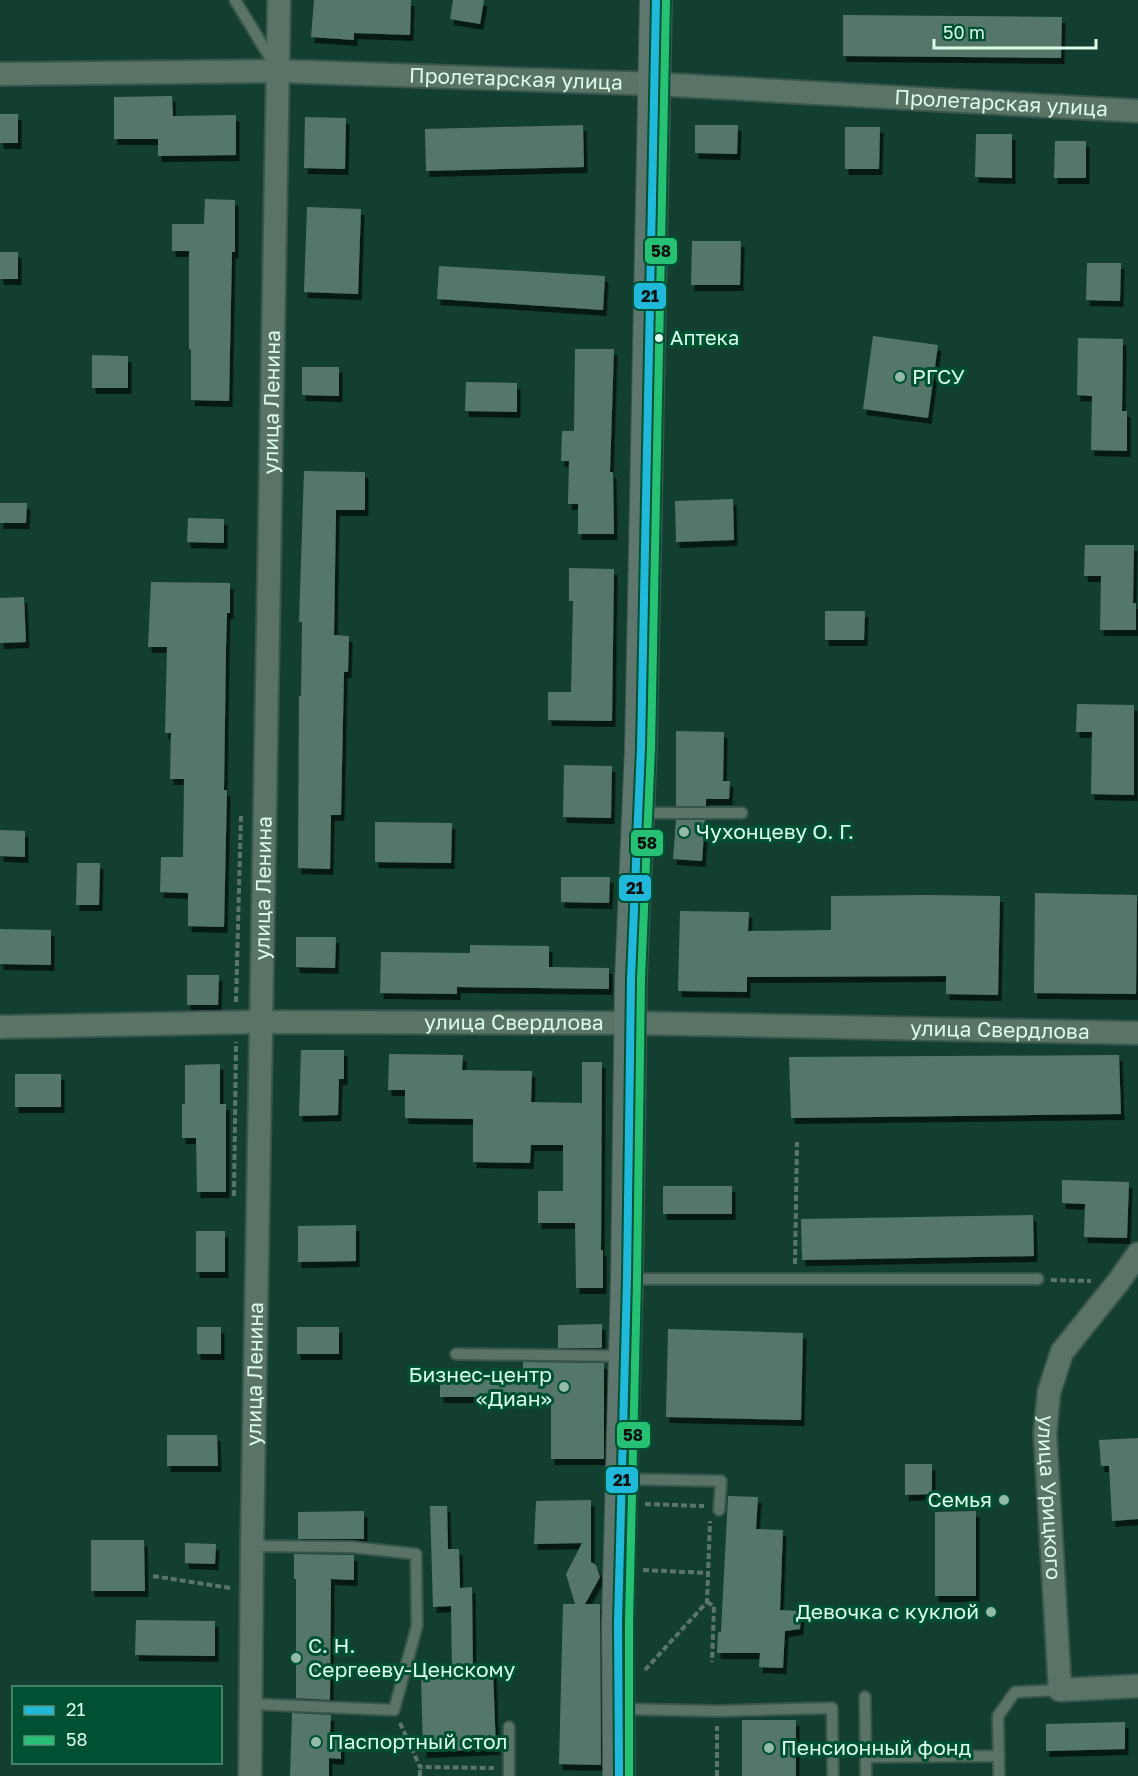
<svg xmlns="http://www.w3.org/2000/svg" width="1138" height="1776" font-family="'Golos Text',sans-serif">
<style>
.building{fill:#557769;filter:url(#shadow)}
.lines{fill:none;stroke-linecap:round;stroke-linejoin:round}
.lane-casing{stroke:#39564a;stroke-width:14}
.street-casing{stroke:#39564a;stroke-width:26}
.secondary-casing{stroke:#39564a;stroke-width:34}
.path{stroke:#5c756a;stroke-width:4;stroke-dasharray:6 3;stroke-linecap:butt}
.lane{stroke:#597366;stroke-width:10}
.street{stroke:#597366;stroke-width:22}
.secondary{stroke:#5e776e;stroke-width:32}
.bus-1-casing{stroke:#005134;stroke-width:12}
.bus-2-casing{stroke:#005134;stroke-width:12}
.bus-1{stroke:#20b9da;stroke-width:8}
.bus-2{stroke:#26c172;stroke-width:8}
.bus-dot{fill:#dafce9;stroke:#005134;stroke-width:2}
.poi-dot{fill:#94baa8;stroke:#005134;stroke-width:2}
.labels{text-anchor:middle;stroke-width:6;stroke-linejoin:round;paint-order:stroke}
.bus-label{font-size:20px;fill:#dafce9;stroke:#005134;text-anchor:start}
.street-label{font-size:21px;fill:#dafce9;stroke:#005134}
.poi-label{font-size:21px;fill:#dafce9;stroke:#005134;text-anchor:start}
.line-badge{stroke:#005134;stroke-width:2}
.pale-badge-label{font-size:16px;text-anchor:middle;font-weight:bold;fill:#111}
</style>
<defs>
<filter id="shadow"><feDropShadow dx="3.5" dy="6" stdDeviation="0" flood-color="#0009"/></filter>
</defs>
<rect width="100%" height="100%" fill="#123f2f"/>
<g class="building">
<path d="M314,0h97l-1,35 -56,-2v7l-43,-3z"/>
<path d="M453,0h31l-4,24 -30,-5z"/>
<path d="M843,15l219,2 -1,41 -218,-2z"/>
<path d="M172,96l1,20 63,-1v40l-78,1v-17h-44v-42z"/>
<rect x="0" y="114" width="18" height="29"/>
<path d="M305,117l41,1 -1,51 -41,-1z"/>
<path d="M583,125l1,42 -158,4 -1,-42z"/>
<path d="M695,125h43l-1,29 -42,-1z"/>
<path d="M845,127h35l-1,42h-34z"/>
<path d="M976,134h36v44l-37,-1z"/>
<path d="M1055,141h31v37h-32z"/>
<path d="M205,199l30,1v52h-3l-3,149 -38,-1v-50l-2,-1v-98h-17v-27h32z"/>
<path d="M307,207l54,2 -3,85 -54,-2z"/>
<path d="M692,241h49l-1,44h-49z"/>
<rect x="0" y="252" width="18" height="27"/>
<path d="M1087,263h34l-1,38 -34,-1z"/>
<path d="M439,266l166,10 -2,34 -166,-11z"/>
<path d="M873,336l65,9 -10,73 -65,-9z"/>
<path d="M1078,338l45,1 -1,72h5v40l-36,-1 1,-54 -15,-1z"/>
<path d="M575,349h39l-4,123h3l1,62h-36v-30h-10l1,-43h-8l1,-30h12z"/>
<path d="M92,355l36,1v32h-36z"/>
<path d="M302,367h37v29l-37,-1z"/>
<path d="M466,382l51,1v29l-52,-1z"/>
<path d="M304,471l61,1v38h-29l-2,125 15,1 -1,36h-4l-3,143h-10l-1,54 -32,-1 1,-172h2l1,-74h-3z"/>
<path d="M733,499l1,41 -58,2 -1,-41z"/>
<path d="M0,503h27l-1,20h-26z"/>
<path d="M188,518l36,1v24l-37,-1z"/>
<path d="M1085,545h49l-1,58h3v27h-36l1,-54h-17z"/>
<path d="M569,568l45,1 -2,152 -64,-1v-28h23l2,-91h-4z"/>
<path d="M151,582l79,1v30h-3l-1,35 -2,142h3l-3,137 -36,-1v-33l-28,-1 1,-35h22l1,-78h-14l1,-46h-6l2,-86h-19z"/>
<path d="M24,597l2,45 -26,1v-45z"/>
<path d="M825,611h40l-1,29h-39z"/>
<path d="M1077,704l57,1v90l-43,-1 1,-62h-16z"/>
<path d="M676,731l48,1 -1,49h7l-1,18h-23v7h-30z"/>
<path d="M564,765l48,1 -1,52 -48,-1z"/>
<path d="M676,820h29l-3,41 -29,-2z"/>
<path d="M375,822l77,1 -1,40 -76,-1z"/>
<path d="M0,830l25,1v26l-25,-1z"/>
<path d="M77,863h23l-1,42h-23z"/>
<path d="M561,877h49l-1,26 -48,-1z"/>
<path d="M1035,893l102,2 -1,99 -102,-1z"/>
<path d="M925,895l75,1 -2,99 -52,-1v-18l-199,1v15l-69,-1 2,-80 69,1 -1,19 83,-1v-34z"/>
<path d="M0,929l51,1v35l-51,-1z"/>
<path d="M296,937h40l-1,31 -39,-1z"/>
<path d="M470,945l79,1v21l60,1v21l-152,-2v7l-77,-1 1,-41 89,1z"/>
<path d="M187,975h32l-1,30h-31z"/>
<path d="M301,1050h43v29h-5l-1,36 -39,1z"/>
<path d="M389,1054l74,1 -1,15 70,1 -1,31 51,1v-41h20l-1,188h2v38h-27l-1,-65h-37v-32h25v-46h-32l-1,18 -57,-1v-43l-68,-1v-28h-17z"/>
<path d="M1119,1055l2,59 -330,4 -2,-61z"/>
<path d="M220,1064v40h6v88h-29l-1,-54h-14v-34h3v-39z"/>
<rect x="15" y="1074" width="46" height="33"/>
<path d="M1062,1180l67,2 -2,56 -43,-1 1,-33 -23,-1z"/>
<rect x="663" y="1186" width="69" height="28"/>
<path d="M1033,1215l1,41 -232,4 -1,-41z"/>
<path d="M356,1225v36l-58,1v-36z"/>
<rect x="196" y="1231" width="29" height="41"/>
<path d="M602,1324v24h-44v-23z"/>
<rect x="197" y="1327" width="24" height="27"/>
<rect x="297" y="1327" width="42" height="27"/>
<path d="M668,1329l135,4 -2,87 -135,-3z"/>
<path d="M523,1362l81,1v96h-53v-62h-111v-18h83z"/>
<path d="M167,1435h50l1,31h-51z"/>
<path d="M1138,1438v81l-26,2 -3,-55h-8l-2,-26z"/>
<path d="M905,1464h27v30l-27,1z"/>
<path d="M728,1496l30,1 -2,32 27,1 -3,80 21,1 -1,18 -15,2 -2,37 -24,-1 1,-14h-43l1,-21h3z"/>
<path d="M591,1500v62l5,3 4,12 -15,27h15l1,161 -42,-1 4,-160h12l-9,-30 16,-31 -48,1 2,-43z"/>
<path d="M430,1506h17l1,43h11l1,39 12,-1 1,85h20l3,77 -73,3 -2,-78 31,-1 -1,-67 -18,1z"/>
<path d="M364,1511v28h-66v-27z"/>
<path d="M976,1511v85h-41v-84z"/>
<path d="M91,1540h53l1,51h-54z"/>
<path d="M185,1543l31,1 -1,20 -30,-1z"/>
<path d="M294,1554l60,1v25l-23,-1 -1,121 -34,-2v-119h-2z"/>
<path d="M136,1620l79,1v35l-80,-1z"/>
<path d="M292,1713l39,2 -1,18h11v26l-12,-1v18h-39z"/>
<rect x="742" y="1720" width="54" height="56"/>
<path d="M1125,1722v27l-79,2v-27z"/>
</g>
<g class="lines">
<g class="lane-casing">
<g id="lane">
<path d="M235,0l39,64"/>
<path d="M640,813h102"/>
<path d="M630,1279h408"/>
<path d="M456,1354l167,2"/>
<path d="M625,1479l96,2 -2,29"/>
<path d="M865,1697l1,79"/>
<path d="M251,1704l143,6 23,-84 -1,-72 -65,-7 -99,-1"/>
<path d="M621,1709l97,2 114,-3 1,68"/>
<path d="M509,1727v49"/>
<path d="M866,1757l133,-1"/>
<path d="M999,1776l-1,-60 17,-24 45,-2"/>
</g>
</g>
<g class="street-casing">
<g id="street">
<path id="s1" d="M0,74l278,-3 377,13 483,27"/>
<path id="s2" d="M0,1027l261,-5 370,1 507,10"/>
<path id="s3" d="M1138,1254l-19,27 -57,71 -13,40 -4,41 15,257 78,-4"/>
<path id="s4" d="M250,1776l2,-230 27,-1546"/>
</g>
</g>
<g class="secondary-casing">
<path id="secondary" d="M619,1776l-1,-154 9,-343 4,-300 10,-231 15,-748"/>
</g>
<g class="path">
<path d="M236,1002l5,-187"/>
<path d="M234,1196l2,-154"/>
<path d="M795,1264l2,-122"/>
<path d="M1051,1280l40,1"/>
<path d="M645,1504l59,2"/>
<path d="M643,1570l65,3"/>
<path d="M153,1576l77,12"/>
<path d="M707,1602l7,4 -2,56"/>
<path d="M645,1670l62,-68 3,-81"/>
<path d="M400,1723l20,44 74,1"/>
<path d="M420,1776v-9"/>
<path d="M717,1776v-50"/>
</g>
<use href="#lane" class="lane"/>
<use href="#street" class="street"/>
<use href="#secondary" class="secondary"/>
<g class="bus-1-casing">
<path id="bus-1" d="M619,1776l-1,-154 9,-343 4,-300 10,-231 15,-748"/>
</g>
<g class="bus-2-casing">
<path id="bus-2" d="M629,1776v-154l8,-343 4,-300 10,-231 15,-748"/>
</g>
<use href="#bus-1" class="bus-1"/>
<use href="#bus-2" class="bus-2"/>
</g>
<circle class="bus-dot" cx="659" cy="338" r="5"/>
<g class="poi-dot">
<circle cx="900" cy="377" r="6"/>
<circle cx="684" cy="832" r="6"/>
<circle cx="564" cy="1387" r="6"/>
<circle cx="1004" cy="1500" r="6"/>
<circle cx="991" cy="1612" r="6"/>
<circle cx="296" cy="1658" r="6"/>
<circle cx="316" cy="1742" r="6"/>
<circle cx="769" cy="1748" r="6"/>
</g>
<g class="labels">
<g class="bus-label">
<text x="670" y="345">Аптека</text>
</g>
<g class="street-label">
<text dy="7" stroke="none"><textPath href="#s1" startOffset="516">Пролетарская улица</textPath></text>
<text dy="7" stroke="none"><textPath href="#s1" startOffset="1002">Пролетарская улица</textPath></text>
<text dy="7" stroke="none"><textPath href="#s4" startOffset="1374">улица Ленина</textPath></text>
<text dy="7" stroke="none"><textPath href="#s4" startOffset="888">улица Ленина</textPath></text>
<text dy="7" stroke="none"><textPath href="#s2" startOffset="514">улица Свердлова</textPath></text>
<text dy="7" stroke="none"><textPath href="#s2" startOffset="1000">улица Свердлова</textPath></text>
<text dy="7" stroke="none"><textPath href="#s4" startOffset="402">улица Ленина</textPath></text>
<text dy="7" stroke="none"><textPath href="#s3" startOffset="272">улица Урицкого</textPath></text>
</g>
<g class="poi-label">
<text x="912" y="384">РГСУ</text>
<text x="696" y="839">Чухонцеву О. Г.</text>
<text x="552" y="1382" text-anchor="end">Бизнес-центр<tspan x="552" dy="24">«Диан»</tspan></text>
<text x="992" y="1507" text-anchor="end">Семья</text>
<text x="979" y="1619" text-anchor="end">Девочка с куклой</text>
<text x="308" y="1653">С. Н.<tspan x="308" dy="24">Сергееву-Ценскому</tspan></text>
<text x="328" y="1749">Паспортный стол</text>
<text x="781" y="1755">Пенсионный фонд</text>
</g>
</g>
<g class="line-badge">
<rect x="644" y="237" width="34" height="28" rx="6" fill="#26c172"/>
<rect x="633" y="282" width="34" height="28" rx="6" fill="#20b9da"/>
<rect x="630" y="829" width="34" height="28" rx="6" fill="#26c172"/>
<rect x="618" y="874" width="34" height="28" rx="6" fill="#20b9da"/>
<rect x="616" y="1421" width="35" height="28" rx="6" fill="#26c172"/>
<rect x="605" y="1466" width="34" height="28" rx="6" fill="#20b9da"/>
</g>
<g class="pale-badge-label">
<text x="661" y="257">58</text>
<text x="650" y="302">21</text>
<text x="647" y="849">58</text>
<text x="635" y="894">21</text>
<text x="633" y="1441">58</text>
<text x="622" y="1486">21</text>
</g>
<rect x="12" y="1686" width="210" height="78" fill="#005134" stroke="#57957c" stroke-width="1.5"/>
<rect x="24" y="1706" width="30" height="9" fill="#20b9da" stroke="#57957c" stroke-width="1.5"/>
<text x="66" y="1716" font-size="18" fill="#dafce9">21</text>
<rect x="24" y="1736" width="30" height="9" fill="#26c172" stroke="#57957c" stroke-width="1.5"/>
<text x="66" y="1746" font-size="18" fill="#dafce9">58</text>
<path d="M934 39v9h162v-9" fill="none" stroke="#dafce9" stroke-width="3"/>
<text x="943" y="39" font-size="18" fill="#dafce9" stroke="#005134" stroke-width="4.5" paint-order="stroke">50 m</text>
</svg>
